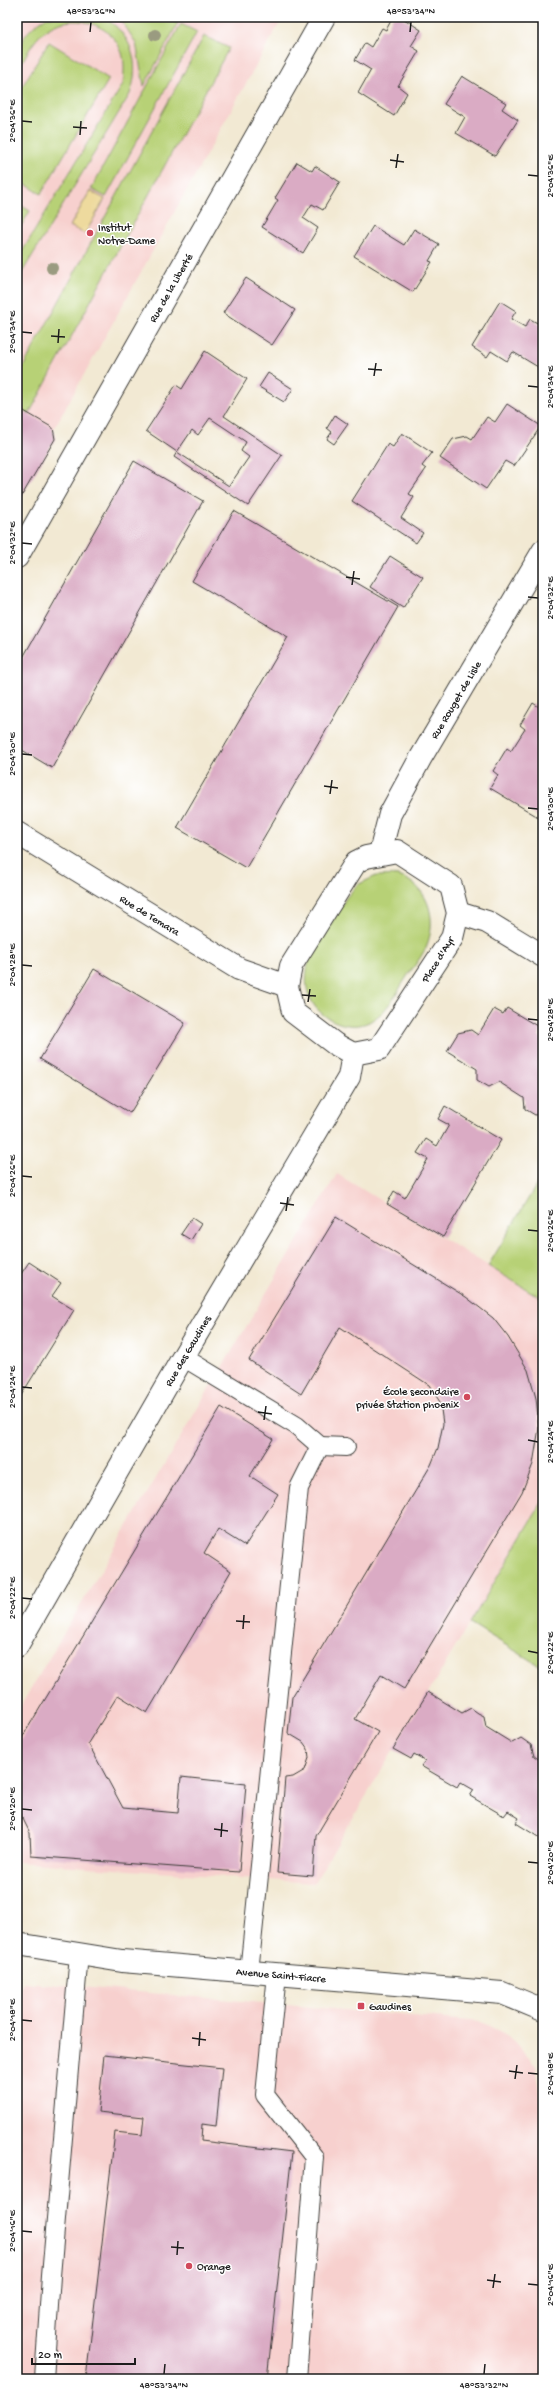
<svg xmlns="http://www.w3.org/2000/svg" width="560" height="2396" font-family="'Gochi Hand',sans-serif">
<style>
.built{fill:#f7d0ce}
.green{fill:#b7d176;stroke:#6a7649}
.sand{fill:#eeda9e;stroke:#857b5d}
.building{fill:#daabc4}
.lines{fill:none;stroke-linecap:round;stroke-linejoin:round}
.lane-casing{stroke:#3c3b37;stroke-width:20}
.street-casing{stroke:#3c3b37;stroke-width:24}
.lane{stroke:#fff;stroke-width:18}
.street{stroke:#fff;stroke-width:22}
.tree{fill:#9a9b80}
.ticks{fill:none;stroke:#1c1c1c;stroke-width:1.5}
.poi-dot{fill:#d1495b;stroke:#fff;stroke-width:1.5}
.labels{text-anchor:middle;stroke-width:3;stroke-linejoin:round;paint-order:stroke}
.poi-label{font-size:11px;fill:#1c1c1c;stroke:#fff;text-anchor:start}
.street-label{font-size:11px;fill:#1c1c1c;stroke:#fff}
.neatline{fill:none;stroke:#1c1c1c;stroke-width:1.5}
.ticks-label{font-size:10px;text-anchor:middle;fill:#1c1c1c}
</style>
<rect width="100%" height="100%" fill="#fff"/>
<filter id="ink" filterUnits="userSpaceOnUse"><feTurbulence type="fractalNoise" baseFrequency=".025" numOctaves="2"/><feDisplacementMap in="SourceGraphic" scale="8" xChannelSelector="R" yChannelSelector="G"/><feConvolveMatrix kernelMatrix="1 2 1 2 8 2 1 2 1" color-interpolation-filters="sRGB"/></filter>
<filter id="wash" filterUnits="userSpaceOnUse"><feTurbulence type="fractalNoise" baseFrequency=".012" numOctaves="4" result="noise"/><feDisplacementMap in="SourceGraphic" scale="16" xChannelSelector="R" yChannelSelector="G"/><feGaussianBlur stdDeviation="0.9" result="paint"/><feColorMatrix in="noise" values="0 0 0 0 0 0 0 0 0 0 0 0 0 0 0 0 0 1.4 0 .05"/><feComposite in="paint" operator="in"/></filter>
<g filter="url(#wash)">
<rect width="100%" height="100%" fill="#f2e9d3"/>
<g class="built">
<path d="M17,17h266l-266,478z"/>
<path d="M337,1174l206,125v202l-229,382 -297,-21v-150z"/>
<path d="M24,1982l457,40 28,14 27,30 6,38 1,275h-526v-386z"/>
</g>
<g class="green">
<path d="M47,17h56c29,17 38,46 27,77l-113,187v-21l106,-176c1,-11 2,-21 -1,-31 -11,-31 -51,-42 -77,-22 -13,10 -20,27 -28,40 0,-26 6,-40 30,-54z"/>
<path d="M119,17h37l22,6 -34,63 -8,-43z"/>
<path d="M181,24l16,8 -91,165 -15,-8z"/>
<path d="M204,36l25,12 -212,388v-58z"/>
<path d="M49,42l60,37 -68,115 -24,-15v-84z"/>
<path d="M17,203l13,8 -13,22z"/>
<path d="M376,876c7,0 15,-1 22,0 29,8 39,40 30,66 -4,13 -15,25 -22,36 -10,16 -19,35 -37,44 -16,8 -38,1 -50,-11 -14,-14 -15,-33 -10,-51l37,-62 11,-13z"/>
<path d="M540,1179l3,3v117l-55,-33z"/>
<path d="M543,1501v167l-73,-45z"/>
</g>
<path class="sand" d="M90,191l15,8 -20,35 -15,-8z"/>
<g id="blocks">
<g class="building">
<path d="M393,17h8l20,13 -10,16 8,5 -21,35 9,7 -13,23 -36,-23 13,-23 -16,-10 10,-17 6,4 11,-19 4,2z"/>
<path d="M462,76l44,27 -4,6 16,11 -23,36 -39,-23 9,-16 -21,-13z"/>
<path d="M297,162l15,9 3,-5 25,16 -17,28 -11,-6 -9,14 15,10 -15,25 -41,-26 16,-27 -3,-2z"/>
<path d="M373,226l31,19 10,-16 25,15 -10,17 3,1 -19,30 -59,-36z"/>
<path d="M246,278l49,32 -23,35 -49,-32z"/>
<path d="M500,301l16,10 -5,8 14,8 5,-8 13,7v44l-30,-18 -6,9 -16,-10 -4,6 -15,-10z"/>
<path d="M205,351l42,28 -23,37 58,39 -34,51 -74,-49 3,-5 52,34 20,-29 -8,-6 5,-9 -36,-24 -12,17 -6,-5 -15,22 -31,-21 30,-46 6,4z"/>
<path d="M268,373l25,16 -9,13 -25,-15z"/>
<path d="M507,404l34,22 -27,40 -9,-5 -19,28 -46,-31 13,-19 14,-3 5,3 15,-22 8,5z"/>
<path d="M17,407l36,21 2,11 -38,65z"/>
<path d="M335,415l13,9 -14,20 -7,-5 5,-7 -5,-4z"/>
<path d="M402,433l30,20 -10,13 4,3 -17,25 5,3 -13,21 22,15 -7,10 -64,-42 36,-57 5,3z"/>
<path d="M134,461l69,40 -151,267 -35,-21v-79z"/>
<path d="M234,511l164,96 -152,261 -69,-40 111,-191 -96,-56z"/>
<path d="M390,556l33,21 -20,31 -33,-21z"/>
<path d="M543,699v121l-53,-32 8,-13 -5,-4 14,-23 4,3 14,-22 -5,-4 13,-22 6,4z"/>
<path d="M94,969l91,54 -55,90 -90,-54z"/>
<path d="M507,1008l35,21 -3,7 4,3v74l-8,2 -10,-6 -1,-11 -25,-16 -10,5 -12,-7v-11l-30,-18 11,-18 13,-3 7,5 16,-26 9,5z"/>
<path d="M445,1106l56,34 -58,97 -56,-33 7,-13 11,7 23,-39 -11,-6 9,-14 11,7 12,-21 -11,-6z"/>
<path d="M336,1217l130,80 27,21 15,19 20,33 8,28 3,30 -6,36 -11,28 -118,197 -23,-14 -26,44 23,13 -62,104 -3,40 -36,-3 8,-95 8,-1 12,-7 4,-12 -1,-9 -5,-7 -15,-9 4,-36 139,-232 7,-17 5,-24 -3,-22 -11,-17 -89,-58 -39,67 -52,-34z"/>
<path d="M192,1218l9,6 -10,16 -10,-6z"/>
<path d="M29,1262l32,21 -9,13 22,14 -57,92v-122z"/>
<path d="M221,1407l52,32 -23,37 28,18 -33,52 -27,-17 -14,24 27,18 -84,142 -29,-18 -30,48 35,65 55,5 3,-36 65,7 -7,88 -208,-16 -1,-23 -13,-26v-61z"/>
<path d="M428,1692l34,21 9,-5 7,5 6,3 2,11 26,16 9,-5 10,7 3,11 9,6v78l-27,-17 3,-5 -11,-7 -4,5 -34,-20 4,-6 -14,-8 -3,5 -36,-21 4,-5 -4,-3 -7,-4 -3,5 -18,-10z"/>
<path d="M104,2055l118,13 -6,58 -14,-2 -1,17 91,11 -25,227h-181l29,-247 27,3 2,-18 -46,-5z"/>
</g>
</g>
</g>
<g filter="url(#ink)">
<use href="#blocks" fill-opacity="0" stroke="#3c3b37" stroke-width="1"/>
<g class="lines">
<g class="lane-casing">
<g id="lane">
<path d="M183,1357l114,69 23,20 -21,42 -50,484"/>
<path d="M320,1446l26,1"/>
<path d="M277,1974l-12,121 49,62 -17,222"/>
<path d="M44,2379l7,-103 28,-322"/>
</g>
</g>
<g class="street-casing">
<g id="street">
<path id="s1" d="M17,557l307,-540"/>
<path id="s2" d="M17,833l222,136 48,17"/>
<path d="M397,851l54,35 7,27 -6,25 -73,111 -26,5 -18,-10 -42,-32 -6,-26 4,-20 65,-104 10,-5z"/>
<path id="s3" d="M380,853l10,-39 30,-55 123,-208"/>
<path d="M458,913l29,9 56,34"/>
<path id="s4" d="M17,1646l166,-289 166,-280 4,-23"/>
<path id="s5" d="M17,1944l105,17 380,32 41,17"/>
</g>
</g>
<use href="#lane" class="lane"/>
<use href="#street" class="street"/>
</g>
<g class="tree">
<circle cx="155" cy="35" r="6"/>
<circle cx="52" cy="268" r="6"/>
</g>
</g>
<path class="ticks" d="M90,32l1,-10M410,32l1,-10M22,121l10,1M73,127l14,1M80,135l1,-14M390,160l14,2M396,168l2,-14M528,175l10,1M22,332l10,1M51,336l14,1M58,343l1,-14M368,369l14,1M374,376l2,-13M528,386l10,1M22,543l10,1M346,577l14,2M352,585l2,-14M528,597l10,1M22,754l10,1M324,786l14,2M330,794l2,-14M528,808l10,1M22,965l10,1M302,995l14,1M308,1002l2,-13M528,1019l10,1M22,1176l10,1M280,1203l14,2M286,1211l2,-14M528,1230l10,1M22,1387l10,1M258,1412l14,2M264,1420l2,-14M528,1440l10,2M22,1598l10,1M236,1621l14,1M243,1629l1,-14M528,1651l10,2M22,1809l10,1M214,1829l14,2M221,1837l1,-14M528,1862l10,1M22,2020l10,1M192,2038l14,2M199,2046l1,-14M509,2071l14,2M528,2073l10,1M515,2079l2,-14M22,2231l10,1M171,2247l13,1M177,2255l1,-14M487,2280l14,2M528,2284l10,1M493,2288l2,-14M164,2374l1,-10M484,2374l1,-10"/>
<g class="poi-dot">
<circle cx="90" cy="233" r="4"/>
<circle cx="467" cy="1397" r="4"/>
<rect x="357" y="2002" width="8" height="8" rx="2"/>
<circle cx="189" cy="2266" r="4"/>
</g>
<g class="labels">
<g class="poi-label">
<text x="98" y="231">Institut<tspan x="98" dy="13">Notre-Dame</tspan></text>
<text x="459" y="1395" text-anchor="end">École secondaire<tspan x="459" dy="13">privée Station phoenix</tspan></text>
<text x="369" y="2010">Gaudines</text>
<text x="197" y="2270">Orange</text>
</g>
<g class="street-label">
<text dy="4" stroke="none"><textPath href="#s1" startOffset="310">Rue de la Liberté</textPath></text>
<text dy="4" stroke="none"><textPath href="#s3" startOffset="172">Rue Rouget de Lisle</textPath></text>
<text dy="4" stroke="none"><textPath href="#s2" startOffset="156">Rue de Temara</textPath></text>
<text transform="translate(437 959) rotate(-58)" y="4">Place d'Ayr</text>
<text dy="4" stroke="none"><textPath href="#s4" startOffset="341">Rue des Gaudines</textPath></text>
<text dy="4" stroke="none"><textPath href="#s5" startOffset="266">Avenue Saint-Fiacre</textPath></text>
</g>
</g>
<rect width="560" height="2396" fill="none" stroke="#fff" stroke-width="44"/>
<path d="M32 2358v6h103v-6" fill="none" stroke="#1c1c1c" stroke-width="2"/>
<text x="38" y="2358" font-size="12" fill="#1c1c1c" stroke="#ffffff" stroke-width="3" paint-order="stroke">20 m</text>
<rect x="22" y="22" width="516" height="2352" class="neatline"/>
<g class="ticks-label">
<text x="91" y="14">48°53'36"N</text>
<text x="411" y="14">48°53'34"N</text>
<text transform="translate(11 121) rotate(-90)" y="4">2°04'36"E</text>
<text transform="translate(549 176) rotate(-90)" y="4">2°04'36"E</text>
<text transform="translate(11 332) rotate(-90)" y="4">2°04'34"E</text>
<text transform="translate(549 387) rotate(-90)" y="4">2°04'34"E</text>
<text transform="translate(11 543) rotate(-90)" y="4">2°04'32"E</text>
<text transform="translate(549 598) rotate(-90)" y="4">2°04'32"E</text>
<text transform="translate(11 754) rotate(-90)" y="4">2°04'30"E</text>
<text transform="translate(549 809) rotate(-90)" y="4">2°04'30"E</text>
<text transform="translate(11 965) rotate(-90)" y="4">2°04'28"E</text>
<text transform="translate(549 1020) rotate(-90)" y="4">2°04'28"E</text>
<text transform="translate(11 1176) rotate(-90)" y="4">2°04'26"E</text>
<text transform="translate(549 1231) rotate(-90)" y="4">2°04'26"E</text>
<text transform="translate(11 1387) rotate(-90)" y="4">2°04'24"E</text>
<text transform="translate(549 1442) rotate(-90)" y="4">2°04'24"E</text>
<text transform="translate(11 1598) rotate(-90)" y="4">2°04'22"E</text>
<text transform="translate(549 1653) rotate(-90)" y="4">2°04'22"E</text>
<text transform="translate(11 1809) rotate(-90)" y="4">2°04'20"E</text>
<text transform="translate(549 1863) rotate(-90)" y="4">2°04'20"E</text>
<text transform="translate(11 2020) rotate(-90)" y="4">2°04'18"E</text>
<text transform="translate(549 2074) rotate(-90)" y="4">2°04'18"E</text>
<text transform="translate(11 2231) rotate(-90)" y="4">2°04'16"E</text>
<text transform="translate(549 2285) rotate(-90)" y="4">2°04'16"E</text>
<text x="164" y="2388">48°53'34"N</text>
<text x="484" y="2388">48°53'32"N</text>
</g>
</svg>
